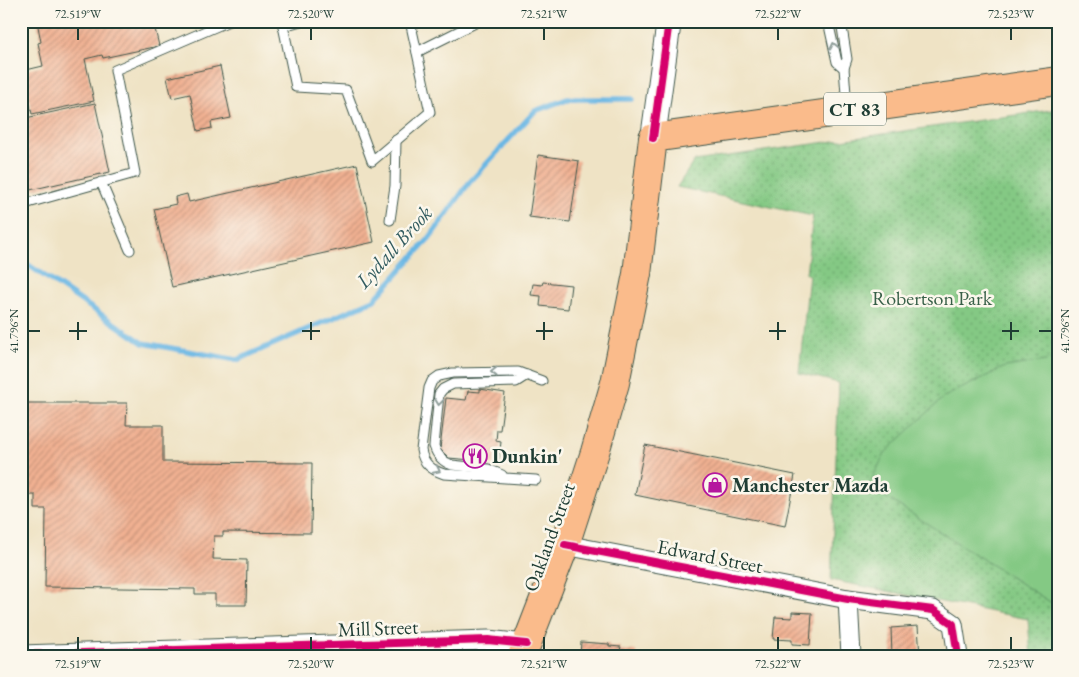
<svg xmlns="http://www.w3.org/2000/svg" width="1079" height="677" font-family="'EB Garamond',serif">
<style>
.grass{fill:url(#grass-dots);stroke:#52835c}
.garden{fill:#84c984;stroke:#52835c}
.lines{fill:none;stroke-linecap:round;stroke-linejoin:round}
.stream{stroke:#6ab7e4;stroke-width:5.5}
.building{fill:url(#building-hatch)}
.service-casing{stroke:#3e564a;stroke-width:11}
.minor-casing{stroke:#3e564a;stroke-width:21}
.tertiary-casing{stroke:#3e564a;stroke-width:26}
.primary-casing{stroke:#3e564a;stroke-width:30}
.service{stroke:#fff;stroke-width:9}
.minor{stroke:#fff;stroke-width:19}
.tertiary{stroke:#fff;stroke-width:24}
.primary{stroke:#fabb8b;stroke-width:28}
.cycleway-casing{stroke:#fbf7ec;stroke-width:11}
.cycleway{stroke:#d6006c;stroke-width:8}
.oneway{stroke:#8f9e9a}
.ticks{fill:none;stroke:#1f3d34;stroke-width:2}
.labels{text-anchor:middle;stroke-width:5;stroke-linejoin:round;paint-order:stroke}
.shield{fill:#fbf7ec;stroke:#61756b;stroke-width:1}
.shield-label{font-size:19px;font-weight:bold;fill:#1f3d34}
.park-label{font-size:20px;fill:#386048;stroke:#fbf7ec}
.poi-label{font-size:20px;font-weight:bold;fill:#1f3d34;stroke:#fbf7ec;text-anchor:start}
.street-label{font-size:20px;fill:#1f3d34;stroke:#fbf7ec}
.water-label{font-size:21px;font-style:italic;fill:#325c60;stroke:#fbf7ec}
.neatline{fill:none;stroke:#1f3d34;stroke-width:2}
.ticks-label{font-size:12px;text-anchor:middle;fill:#1f3d34}
</style>
<defs>
<pattern id="grass-dots" width="8" height="8" patternUnits="userSpaceOnUse" patternTransform="scale(1.25)"><rect width="8" height="8" fill="#84c984"/><path d="M2 2h.1M6 6h.1" fill="none" stroke="#6ba46d" stroke-width="1.8" stroke-linecap="round"/></pattern>
<pattern id="building-hatch" width="6" height="6" patternUnits="userSpaceOnUse" patternTransform="scale(1.25)"><rect width="6" height="6" fill="#f1b192"/><path d="M-1 1l2-2M0 6l6-6M5 7l2-2" fill="none" stroke="#c39178"/></pattern>
</defs>
<rect width="100%" height="100%" fill="#fbf7ec"/>
<filter id="ink" filterUnits="userSpaceOnUse"><feTurbulence type="fractalNoise" baseFrequency=".02" numOctaves="2"/><feDisplacementMap in="SourceGraphic" scale="10" xChannelSelector="R" yChannelSelector="G"/><feConvolveMatrix kernelMatrix="1 2 1 2 8 2 1 2 1" color-interpolation-filters="sRGB"/></filter>
<filter id="wash" filterUnits="userSpaceOnUse"><feTurbulence type="fractalNoise" baseFrequency=".0096" numOctaves="4" result="noise"/><feDisplacementMap in="SourceGraphic" scale="20" xChannelSelector="R" yChannelSelector="G"/><feGaussianBlur stdDeviation="1.12" result="paint"/><feColorMatrix in="noise" values="0 0 0 0 0 0 0 0 0 0 0 0 0 0 0 0 0 1.4 0 .05"/><feComposite in="paint" operator="in"/></filter>
<g filter="url(#wash)">
<rect width="100%" height="100%" fill="#efe3c5"/>
<path class="grass" d="M1058,109v547h-27l-3,-37 -197,-39 8,-197 -40,-10 10,-98 -3,-1 7,-58 -136,-29 17,-26z"/>
<path class="garden" d="M1058,359v248l-190,-121 18,-34 58,-55 61,-30z"/>
<g class="lines">
<path class="stream" d="M21,260l122,83 94,17 137,-60 54,-60 41,-57 66,-72 32,-12h65"/>
</g>
<g id="blocks">
<g class="building">
<path d="M37,21h149v1l-31,7 4,17 -56,12 -1,-3 -17,4 9,42 -62,13 -10,-43 21,-5 -5,-23 3,-1z"/>
<path d="M220,66l11,52 -20,4 1,6 -14,3 -8,-37 -18,4 -5,-20z"/>
<path d="M95,103l15,69 -89,20v-73z"/>
<path d="M538,155l41,6 -9,61 -41,-5z"/>
<path d="M357,164l17,78 -202,45 -18,-78 22,-5 -1,-7 12,-3 2,8z"/>
<path d="M543,282l28,3 -3,24 -28,-3 1,-10 -10,-1 2,-11 9,1z"/>
<path d="M480,389l25,4 -5,37h-3l-1,11 5,1 -3,23 -13,-1v2l-14,-2 1,-4 -23,-2 -9,-9 6,-51 20,2 2,-9 12,1z"/>
<path d="M21,403h106l-1,22h37v37l149,1 -1,70 -88,-1v4h-9l-1,23 34,1 -1,45h-31v-11h-20v-5l-150,-2 1,-78h-11v-14h-14z"/>
<path d="M645,445l150,30 -10,51 -150,-31z"/>
<path d="M792,612l20,1 -2,32 -18,-1v-4l-19,-1 2,-22 17,1z"/>
<path d="M918,626l2,30h-28l-1,-28z"/>
<path d="M581,642l28,2v2l12,1 -1,3 16,1v5h-56z"/>
</g>
</g>
</g>
<g filter="url(#ink)">
<use href="#blocks" fill-opacity="0" stroke="#3e564a" stroke-width="1"/>
<g class="lines">
<g class="service-casing">
<g id="service">
<path d="M282,21l14,66 50,3 26,71 58,-49 -20,-91"/>
<path d="M828,21l9,41 7,6"/>
<path d="M841,21l6,38 -3,9 3,39"/>
<path d="M283,26l18,-5"/>
<path d="M417,52l62,-31"/>
<path d="M101,182l29,68"/>
<path d="M21,205l114,-32 -20,-103 114,-49"/>
<path d="M390,220l5,-34 1,-46"/>
<path d="M502,475l-14,-6 -36,-4c-9,-3 -15,-9 -18,-19l5,-52 4,-5 10,-5 63,-2 11,-7"/>
<path d="M536,480l-92,-6c-12,-4 -21,-10 -23,-24l8,-62 3,-7 7,-5 14,-3 65,-1 24,9"/>
</g>
</g>
<g class="minor-casing">
<g id="minor">
<path d="M565,545l283,54 85,11 20,14 5,32"/>
<path d="M848,599l3,57"/>
<path d="M21,655l467,-15 38,4"/>
</g>
</g>
<g class="tertiary-casing">
<path id="tertiary" d="M653,138l16,-117"/>
</g>
<g class="primary-casing">
<path id="primary" d="M522,656l43,-111 30,-93 20,-69 22,-109 16,-136 405,-57"/>
</g>
<use href="#service" class="service"/>
<use href="#minor" class="minor"/>
<use href="#tertiary" class="tertiary"/>
<use href="#primary" class="primary"/>
<g class="cycleway-casing">
<g id="cycleway">
<path d="M653,138l16,-117"/>
<path d="M565,545l283,54 85,11 20,14 5,32"/>
<path d="M21,655l467,-15 38,4"/>
</g>
</g>
<use href="#cycleway" class="cycleway"/>
</g>
<defs><path id="oneway-chevron" d="M-2-3.5L2.5 0L-2 3.5" fill="none" stroke-width="1.6" stroke-linecap="round" stroke-linejoin="round" transform="scale(1.25)"/></defs>
<g class="oneway">
<use href="#oneway-chevron" transform="translate(834 46) rotate(-102)"/>
<use href="#oneway-chevron" transform="translate(494 372) rotate(179)"/>
<use href="#oneway-chevron" transform="translate(439 402) rotate(97)"/>
<use href="#oneway-chevron" transform="translate(437 470) rotate(26)"/>
</g>
</g>
<path class="ticks" d="M78,28v12M311,28v12M544,28v12M778,28v12M1011,28v12M78,322v18M311,322v18M544,322v18M778,322v18M1011,322v18M28,331h12M69,331h18M302,331h18M536,331h17M769,331h17M1002,331h17M1039,331h13M78,637v13M311,637v13M544,637v13M778,637v13M1011,637v13"/>
<defs>
<g id="restaurant-ring" transform="scale(1.25)"><circle r="9.5" fill="#fbf7ec" stroke="#b5179e" stroke-width="1.5"/><path d="M-5-6h1v4h1v-4h1v4h1v-4h1v5L-1.5 .5V6h-2V.5L-5-1ZM5-6V6H3V1.5H1.5Q1.5-4 5-6Z" fill="#b5179e"/></g>
<g id="shop-ring" transform="scale(1.25)"><circle r="9.5" fill="#fbf7ec" stroke="#b5179e" stroke-width="1.5"/><path d="M-5-2.5h2.3a2.7 3.5 0 0 1 5.4 0H5L5.5 6h-11ZM-1.5-2.5h3a1.5 2.3 0 0 0-3 0Z" fill="#b5179e"/></g>
</defs>
<g fill-rule="evenodd">
<use href="#restaurant-ring" x="475" y="456"/>
<use href="#shop-ring" x="715" y="485"/>
</g>
<g class="labels">
<rect class="shield" x="824" y="92.5" width="62" height="33" rx="4"/>
<g class="shield-label">
<text x="855" y="116">CT 83</text>
</g>
<g class="park-label">
<text x="932" y="305">Robertson Park</text>
</g>
<g class="poi-label">
<text x="492" y="463">Dunkin'</text>
<text x="732" y="492">Manchester Mazda</text>
</g>
<g class="street-label">
<text transform="translate(549 537) rotate(-70)" y="7">Oakland Street</text>
<text transform="translate(710 556) rotate(11)" y="7">Edward Street</text>
<text transform="translate(378 628) rotate(-2)" y="7">Mill Street</text>
</g>
<g class="water-label">
<text transform="translate(394 247) rotate(-48)" y="7">Lydall Brook</text>
</g>
</g>
<rect width="1079" height="677" fill="none" stroke="#fbf7ec" stroke-width="55"/>
<rect x="28" y="28" width="1024" height="622" class="neatline"/>
<g class="ticks-label">
<text x="78" y="18">72.519°W</text>
<text x="311" y="18">72.520°W</text>
<text x="544" y="18">72.521°W</text>
<text x="778" y="18">72.522°W</text>
<text x="1011" y="18">72.523°W</text>
<text transform="translate(1065 331) rotate(-90)" y="4">41.796°N</text>
<text transform="translate(14 331) rotate(-90)" y="4">41.796°N</text>
<text x="78" y="668">72.519°W</text>
<text x="311" y="668">72.520°W</text>
<text x="544" y="668">72.521°W</text>
<text x="778" y="668">72.522°W</text>
<text x="1011" y="668">72.523°W</text>
</g>
</svg>
